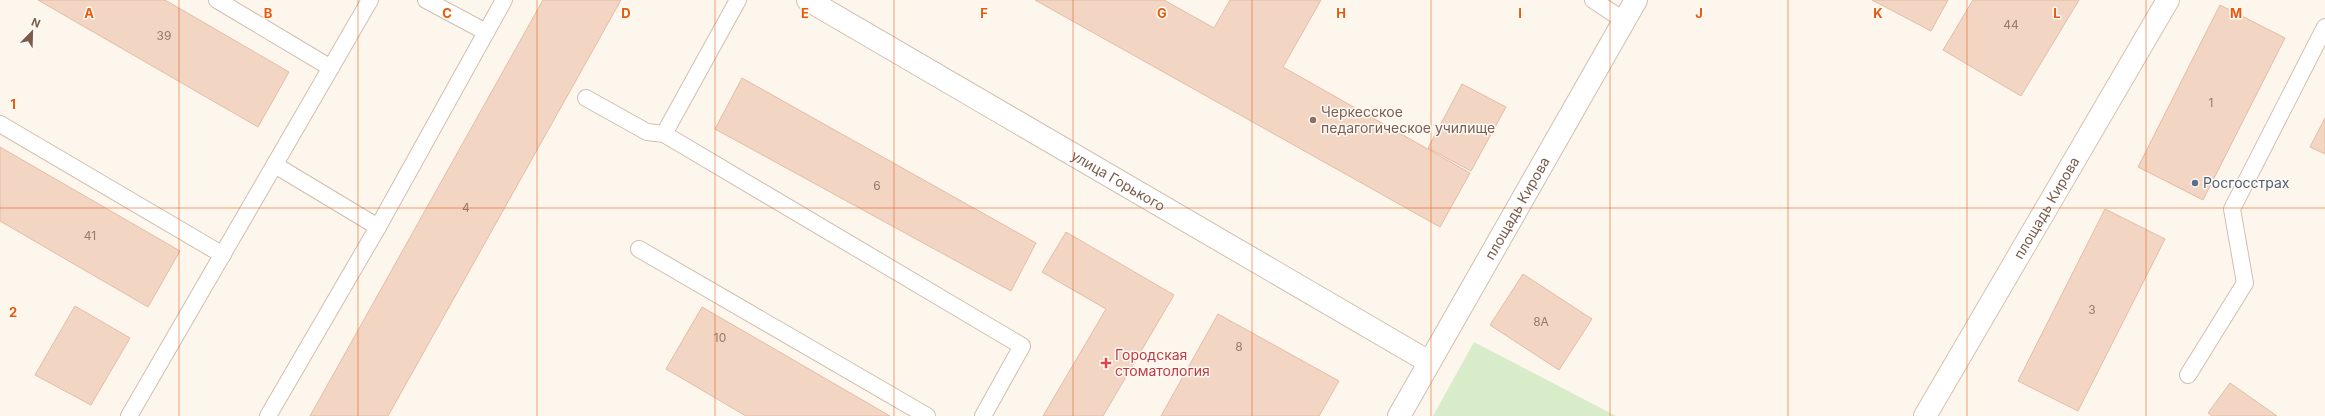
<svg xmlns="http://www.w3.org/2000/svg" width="2325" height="416" font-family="Inter,sans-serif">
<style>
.green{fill:#d8ecc9}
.building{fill:#f3d5c3;stroke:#e6bba3}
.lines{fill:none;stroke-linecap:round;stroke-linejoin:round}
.service-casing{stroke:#d1beb0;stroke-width:18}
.minor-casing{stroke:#d1beb0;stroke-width:24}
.tertiary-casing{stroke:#d1beb0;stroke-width:24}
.secondary-casing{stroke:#d6c0b0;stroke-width:24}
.service{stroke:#fff;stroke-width:16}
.minor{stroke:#fff;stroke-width:22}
.tertiary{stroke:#fff;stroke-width:22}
.secondary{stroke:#fff;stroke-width:22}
.grid{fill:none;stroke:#e8590c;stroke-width:1;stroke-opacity:0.55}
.education-dot{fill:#8d6e63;stroke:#fffaf3;stroke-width:1.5}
.service-dot{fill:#5c6f8a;stroke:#fffaf3;stroke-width:1.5}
.health-dot{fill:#e0444e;stroke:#fffaf3;stroke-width:1.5}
.labels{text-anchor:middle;stroke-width:3;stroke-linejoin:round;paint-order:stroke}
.number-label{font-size:12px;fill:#987a6a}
.education-label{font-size:14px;fill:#785e54;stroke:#fffaf3;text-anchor:start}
.street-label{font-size:14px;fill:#7a5c4d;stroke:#fffaf3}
.service-label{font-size:14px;fill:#4e5e75;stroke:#fffaf3;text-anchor:start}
.health-label{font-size:14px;fill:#be3a42;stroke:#fffaf3;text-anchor:start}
.grid-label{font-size:13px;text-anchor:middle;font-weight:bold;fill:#e8590c;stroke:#fffaf3;stroke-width:3;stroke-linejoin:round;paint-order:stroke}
</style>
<rect width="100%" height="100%" fill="#fdf6ec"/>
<path class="green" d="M1474,342l142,74h-183z"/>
<g class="building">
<path d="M38,0h127l124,72 -31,55z"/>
<path d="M543,0h78l-233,416h-78z"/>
<path d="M1035,0h129l50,28 16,-28h91l-38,67 187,106 -30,54z"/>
<path d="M1872,0h76l-17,31z"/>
<path d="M1973,0h106l-58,96 -78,-46z"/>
<path d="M2220,5l65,33 -82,162 -65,-33z"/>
<path d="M742,78l294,165 -25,48 -296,-162z"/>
<path d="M1462,84l44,23 -35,64 -43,-23z"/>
<path d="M2325,118v36l-15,-7z"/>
<path d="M0,147l180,104 -32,56 -148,-86z"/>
<path d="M2105,209l60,30 -87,172 -60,-30z"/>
<path d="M1066,232l108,63 -71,121h-60l63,-107 -64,-37z"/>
<path d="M1523,274l69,45 -33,51 -69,-45z"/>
<path d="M75,306l55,32 -39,67 -56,-30z"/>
<path d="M702,307l188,109h-144l-80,-47z"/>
<path d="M1218,314l121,67 -20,35h-158z"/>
<path d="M2230,383l47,33h-65l-4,-3z"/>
</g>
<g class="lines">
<g class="service-casing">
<g id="service">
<path d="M217,0l114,68"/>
<path d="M426,0l60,32"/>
<path d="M738,0l-74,134 358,212 -39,70"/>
<path d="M1593,0l32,21"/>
<path d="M586,98l61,34 17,2"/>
<path d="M0,124l223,131"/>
<path d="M275,165l103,62"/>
<path d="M639,249l288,167"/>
<path d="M2188,375l57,-92 -13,-74 93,-182"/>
<path d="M129,416l241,-416"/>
<path d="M268,416l110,-189 126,-227"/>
</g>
</g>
<g class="minor-casing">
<g id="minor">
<path id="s1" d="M1399,416l237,-416"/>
</g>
</g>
<g class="tertiary-casing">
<g id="tertiary">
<path id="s2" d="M808,0l621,362"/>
</g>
</g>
<g class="secondary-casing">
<g id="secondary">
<path id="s3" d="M1925,416l243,-416"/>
</g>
</g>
<use href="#service" class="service"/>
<use href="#minor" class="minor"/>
<use href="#tertiary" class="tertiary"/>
<use href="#secondary" class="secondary"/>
</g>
<path class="grid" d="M179,0v416M358,0v416M537,0v416M715,0v416M894,0v416M1073,0v416M1252,0v416M1431,0v416M1610,0v416M1788,0v416M1967,0v416M2146,0v416M0,208h2325"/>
<circle class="education-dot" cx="1313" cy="120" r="4"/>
<circle class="service-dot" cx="2195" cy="183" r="4"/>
<path class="health-dot" d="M1104 357h4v4h4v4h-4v4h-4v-4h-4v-4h4z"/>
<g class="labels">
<g class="number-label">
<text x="2011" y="29">44</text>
<text x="164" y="40">39</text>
<text x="2211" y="107">1</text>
<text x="877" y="190">6</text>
<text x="466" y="212">4</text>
<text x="90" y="240">41</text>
<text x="2092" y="314">3</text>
<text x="1541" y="326">8А</text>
<text x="720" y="342">10</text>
<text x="1239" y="351">8</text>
</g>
<g class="education-label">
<text x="1321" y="117">Черкесское<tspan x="1321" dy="16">педагогическое училище</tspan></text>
</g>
<g class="street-label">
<text dy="5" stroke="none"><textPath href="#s2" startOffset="359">улица Горького</textPath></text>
<text dy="5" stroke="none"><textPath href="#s1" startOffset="239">площадь Кирова</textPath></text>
<text dy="5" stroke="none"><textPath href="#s3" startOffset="241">площадь Кирова</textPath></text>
</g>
<g class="service-label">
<text x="2203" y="188">Росгосстрах</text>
</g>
<g class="health-label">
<text x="1115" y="360">Городская<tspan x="1115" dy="16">стоматология</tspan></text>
</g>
</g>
<g class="grid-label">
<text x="89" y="18">A</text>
<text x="268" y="18">B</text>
<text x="447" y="18">C</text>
<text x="626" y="18">D</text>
<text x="805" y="18">E</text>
<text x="984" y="18">F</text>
<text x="1162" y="18">G</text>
<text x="1341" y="18">H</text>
<text x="1520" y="18">I</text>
<text x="1699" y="18">J</text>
<text x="1878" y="18">K</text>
<text x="2057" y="18">L</text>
<text x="2236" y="18">M</text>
<text x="13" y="109">1</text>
<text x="13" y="317">2</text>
</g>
<g transform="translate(32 32) rotate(23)" stroke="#fffaf3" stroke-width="3" paint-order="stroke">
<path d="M0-3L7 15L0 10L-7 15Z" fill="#7a5c4d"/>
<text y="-6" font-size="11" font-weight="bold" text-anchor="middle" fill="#7a5c4d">N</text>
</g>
</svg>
